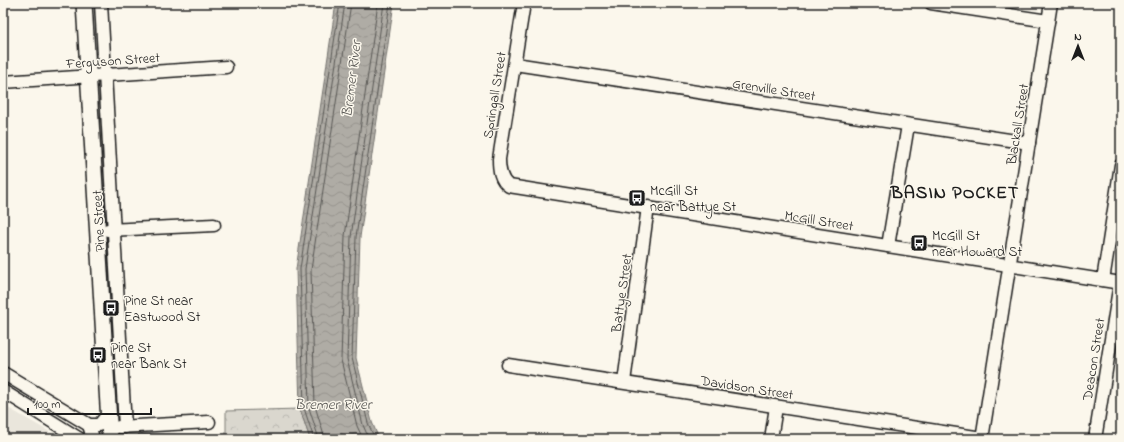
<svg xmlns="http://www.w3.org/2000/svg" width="1124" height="442" font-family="'Indie Flower',sans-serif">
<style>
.built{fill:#eae6dc}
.park{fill:url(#park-crowns);stroke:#7b7a75}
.water{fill:url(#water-waves);stroke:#74726e}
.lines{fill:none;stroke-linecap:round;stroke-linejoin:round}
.shore{stroke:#575653;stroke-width:1}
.minor-casing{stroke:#1c1c1c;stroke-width:15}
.major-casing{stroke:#1c1c1c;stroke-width:18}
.minor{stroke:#fbf7ec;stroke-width:12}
.major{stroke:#fbf7ec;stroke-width:15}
.labels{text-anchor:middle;stroke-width:3;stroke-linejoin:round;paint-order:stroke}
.street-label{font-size:14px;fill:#1c1c1c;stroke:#fbf7ec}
.poi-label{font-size:14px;fill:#1c1c1c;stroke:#fbf7ec;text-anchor:start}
.water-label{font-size:15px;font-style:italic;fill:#575653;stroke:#fbf7ec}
.district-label{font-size:18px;font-weight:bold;letter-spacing:1px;fill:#1c1c1c;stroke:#fbf7ec}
</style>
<defs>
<pattern id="park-crowns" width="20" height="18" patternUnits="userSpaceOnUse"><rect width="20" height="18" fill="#dad7ce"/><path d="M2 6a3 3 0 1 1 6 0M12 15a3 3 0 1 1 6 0" fill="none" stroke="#bab8b0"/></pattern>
<pattern id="water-waves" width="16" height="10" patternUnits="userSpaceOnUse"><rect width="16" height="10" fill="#afaca5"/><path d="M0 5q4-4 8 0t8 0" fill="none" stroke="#96938d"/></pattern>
</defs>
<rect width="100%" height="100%" fill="#fbf7ec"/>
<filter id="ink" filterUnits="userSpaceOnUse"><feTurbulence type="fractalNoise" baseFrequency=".025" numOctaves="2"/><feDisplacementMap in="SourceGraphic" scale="8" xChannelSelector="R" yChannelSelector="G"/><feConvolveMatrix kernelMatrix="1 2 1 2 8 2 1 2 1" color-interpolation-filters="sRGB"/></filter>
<g filter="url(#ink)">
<path class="built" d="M3,405l52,30 -3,4h-49z"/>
<path class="park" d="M300,409l10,30h-174l3,-5 87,1v-24z"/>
<path class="water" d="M336,3h58l-34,234 -4,121 16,64 7,17h-69l-10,-30 -4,-140z"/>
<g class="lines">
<g class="shore">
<path d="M314,439l-10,-31 -4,-139 40,-266"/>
<path d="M319,439l-10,-31 -4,-139 40,-266"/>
<path d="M325,439l-10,-33 -4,-136 40,-267"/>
<path d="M363,439l-6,-13 -16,-66 4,-124 33,-233"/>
<path d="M369,439l-6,-14 -16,-66 4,-122 33,-234"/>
<path d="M375,439l-7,-16 -16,-65 4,-121 34,-234"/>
</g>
<g class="minor-casing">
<g id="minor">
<path d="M101,3l24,424"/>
<path d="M524,3l-25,156c0,10 1,21 10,27l612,97"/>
<path d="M931,3l117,18"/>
<path d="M515,64l514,79"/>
<path d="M3,82l223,-15"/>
<path d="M108,230l106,-5"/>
<path d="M888,246l20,-121"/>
<path d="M1103,280l18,-115"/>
<path d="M508,365l474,73"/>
<path d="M3,373l86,52h10l10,-12"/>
<path d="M624,382l24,-175"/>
<path d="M3,391l77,48"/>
<path d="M119,427l90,-5"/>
<path d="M88,439l4,-4 -3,-10"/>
<path d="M771,439l5,-32"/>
<path d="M982,439l69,-436"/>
<path d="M1095,439l25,-156"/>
</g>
</g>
<g class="major-casing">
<path id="major" d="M84,3l26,436"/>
</g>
<use href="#minor" class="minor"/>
<use href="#major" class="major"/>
</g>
</g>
<defs>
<g id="bus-square" transform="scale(0.9)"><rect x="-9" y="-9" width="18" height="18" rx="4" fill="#1c1c1c" stroke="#fbf7ec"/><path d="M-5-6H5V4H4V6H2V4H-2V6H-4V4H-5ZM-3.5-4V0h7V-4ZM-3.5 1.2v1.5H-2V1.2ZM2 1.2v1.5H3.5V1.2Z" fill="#fff"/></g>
</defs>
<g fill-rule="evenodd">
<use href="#bus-square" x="637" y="198"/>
<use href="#bus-square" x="919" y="243"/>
<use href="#bus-square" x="111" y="308"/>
<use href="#bus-square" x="98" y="355"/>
</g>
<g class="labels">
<g class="street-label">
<text transform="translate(113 60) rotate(-4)" y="5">Ferguson Street</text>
<text transform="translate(774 89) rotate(9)" y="5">Grenville Street</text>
<text transform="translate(494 95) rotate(-81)" y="5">Springall Street</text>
<text transform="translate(1017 124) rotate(-81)" y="5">Blackall Street</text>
<text transform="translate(819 220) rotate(9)" y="5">McGill Street</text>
<text transform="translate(98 221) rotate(-93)" y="5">Pine Street</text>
<text transform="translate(621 293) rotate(-82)" y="5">Battye Street</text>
<text transform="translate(1093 359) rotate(-81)" y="5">Deacon Street</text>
<text transform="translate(747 387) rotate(9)" y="5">Davidson Street</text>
</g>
<g class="poi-label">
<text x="650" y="195">McGill St<tspan x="650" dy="16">near Battye St</tspan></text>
<text x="932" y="240">McGill St<tspan x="932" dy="16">near Howard St</tspan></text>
<text x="124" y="305">Pine St near<tspan x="124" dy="16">Eastwood St</tspan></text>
<text x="111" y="352">Pine St<tspan x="111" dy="16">near Bank St</tspan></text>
</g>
<g class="water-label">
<text transform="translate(351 79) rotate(-83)" y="5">Bremer River</text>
<text x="333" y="409">Bremer River</text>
</g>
<g class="district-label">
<text x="955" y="198">BASIN POCKET</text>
</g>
</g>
<rect width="1124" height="442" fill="none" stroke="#fbf7ec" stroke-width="16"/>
<rect x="8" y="8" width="1108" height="426" fill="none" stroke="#1c1c1c" stroke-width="1.5" filter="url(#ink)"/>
<g transform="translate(1078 46)" stroke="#fbf7ec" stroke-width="3" paint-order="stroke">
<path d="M0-3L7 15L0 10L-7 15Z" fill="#1c1c1c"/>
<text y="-6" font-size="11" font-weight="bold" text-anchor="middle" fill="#1c1c1c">N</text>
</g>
<path d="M28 408v6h123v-6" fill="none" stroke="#1c1c1c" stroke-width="2"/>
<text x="34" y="408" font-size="12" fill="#1c1c1c" stroke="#fbf7ec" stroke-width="3" paint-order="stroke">100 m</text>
</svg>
